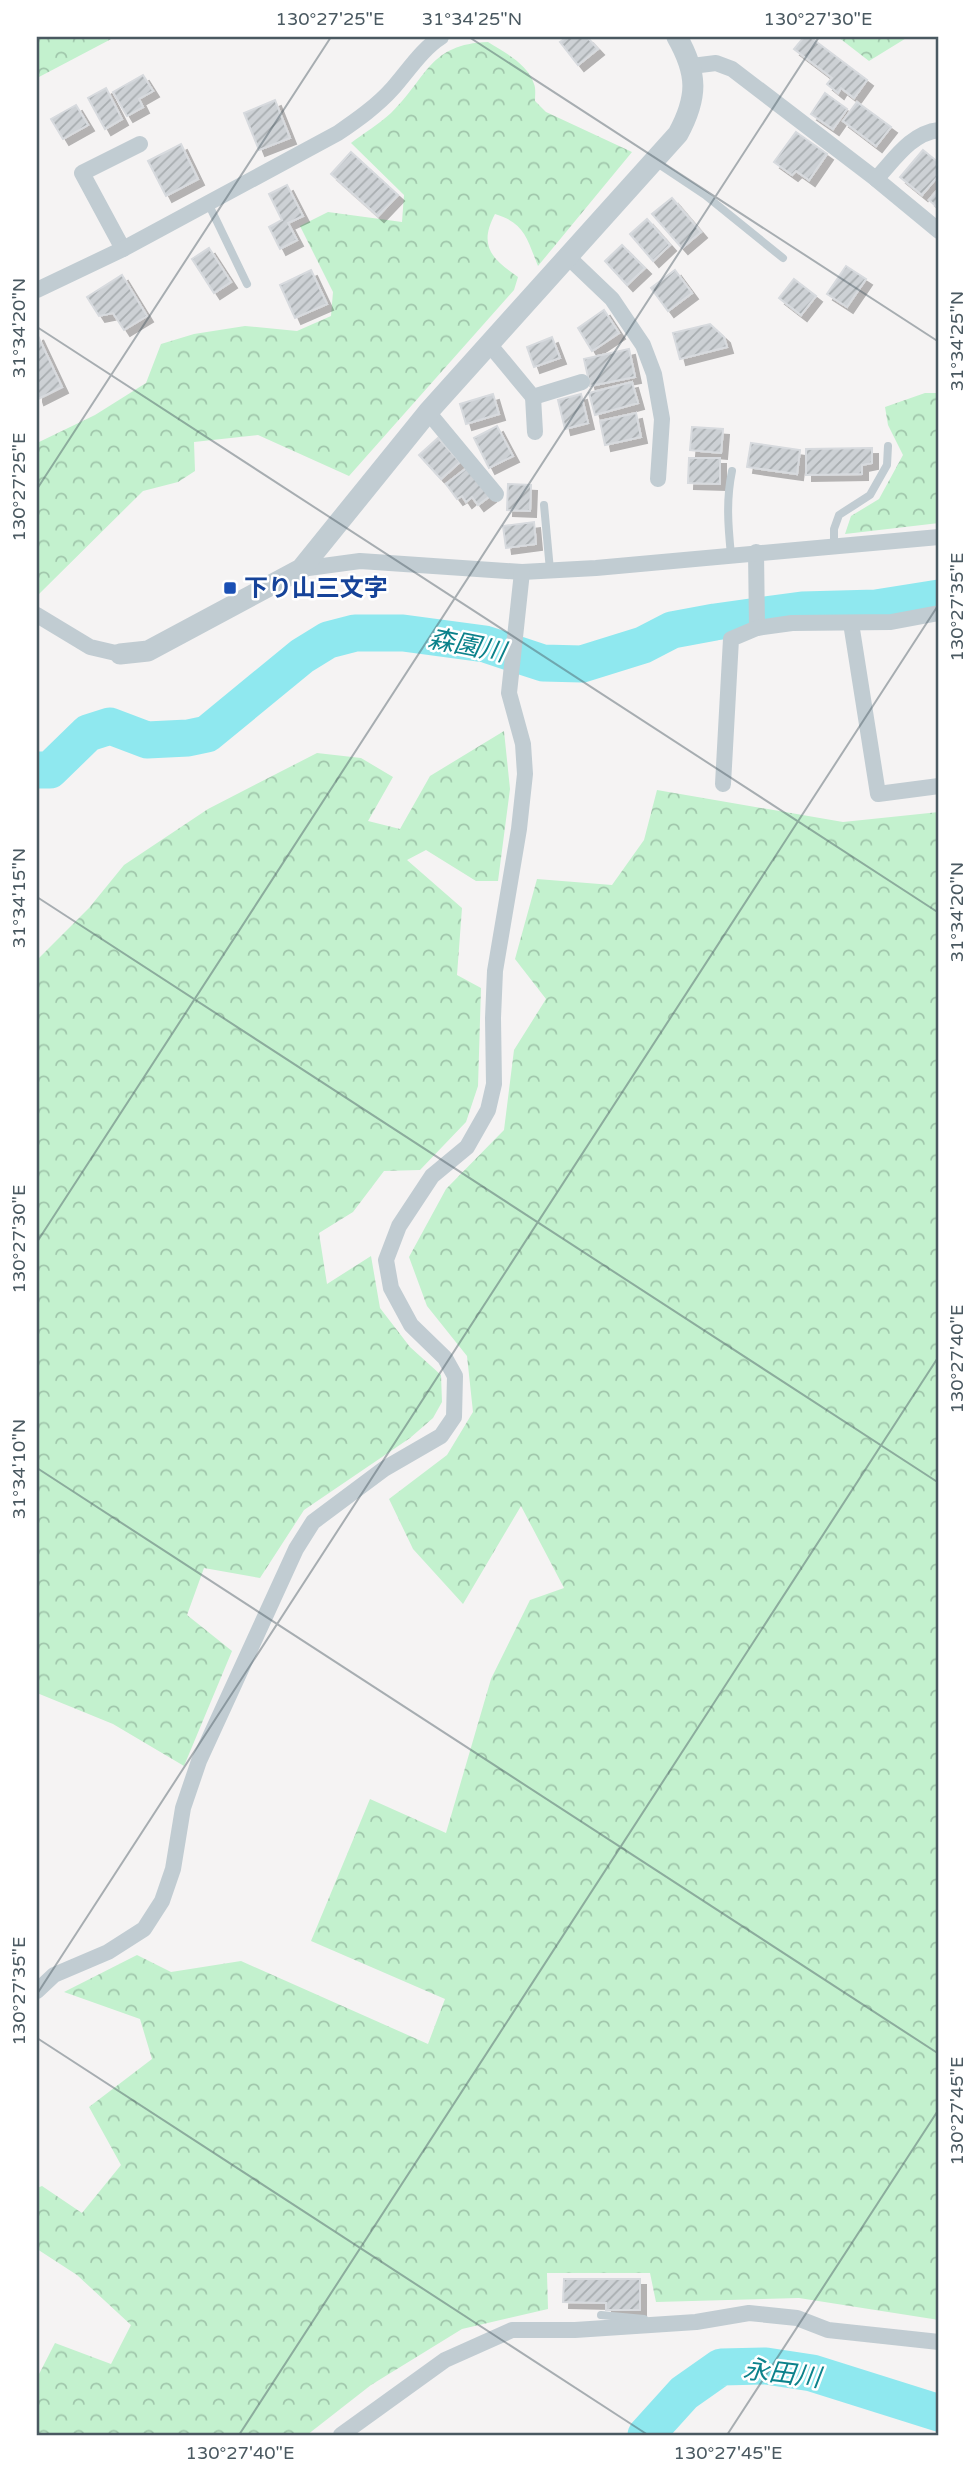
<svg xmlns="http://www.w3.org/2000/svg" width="976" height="2472" font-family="'Varela Round','Noto Sans JP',sans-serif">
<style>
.forest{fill:url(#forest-crowns)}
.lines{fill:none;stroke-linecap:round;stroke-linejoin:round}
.river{stroke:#8fe8ef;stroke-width:37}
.building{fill:url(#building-hatch);stroke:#d7dade;stroke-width:2;filter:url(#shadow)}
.service{stroke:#c1ccd2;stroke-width:8}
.minor{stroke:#c1ccd2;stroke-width:16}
.tertiary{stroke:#c1ccd2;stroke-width:21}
.ticks{fill:none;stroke:#4a5961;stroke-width:2;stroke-opacity:0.45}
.transit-dot{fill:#1a4fb4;stroke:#fff;stroke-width:2.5}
.labels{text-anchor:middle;stroke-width:5;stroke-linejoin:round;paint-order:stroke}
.transit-label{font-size:24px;font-weight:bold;fill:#164399;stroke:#fff;text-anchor:start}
.water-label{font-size:26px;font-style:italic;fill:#0c828b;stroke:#fff}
.neatline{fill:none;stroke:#4a5961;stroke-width:2.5}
.ticks-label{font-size:18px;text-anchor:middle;fill:#4a5961}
</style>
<defs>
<pattern id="forest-crowns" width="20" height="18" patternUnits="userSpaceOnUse" patternTransform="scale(1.75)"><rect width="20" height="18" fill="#c3f1ce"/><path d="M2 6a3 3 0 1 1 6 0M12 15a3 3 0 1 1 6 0" fill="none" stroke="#a0c6ab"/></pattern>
<pattern id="building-hatch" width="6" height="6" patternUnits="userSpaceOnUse" patternTransform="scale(1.75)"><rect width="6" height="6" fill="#cdd1d5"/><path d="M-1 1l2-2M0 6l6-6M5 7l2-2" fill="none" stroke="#a8adb0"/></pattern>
<filter id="shadow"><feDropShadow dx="6" dy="6" stdDeviation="0" flood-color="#0004"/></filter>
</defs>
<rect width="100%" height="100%" fill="#f5f3f3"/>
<g class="forest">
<path d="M37,37h78l-76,40 -2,-1z"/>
<path d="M838,37h70l-39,24z"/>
<path d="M488,42c16,10 40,22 46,42 2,4 1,12 1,17l11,11 86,40 -94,114c-11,-27 -13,-43 -43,-52 -17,32 -3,45 23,63l-4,13 -165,186 -91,-41 -64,7 1,29 -17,11 -35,9 -106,105v-153l58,-28 51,-32 15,-39 33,-10 51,-8 52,5 34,-15 2,-24 -33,-66 28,-14 74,10 2,-27 -53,-52c13,-10 28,-19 40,-30 37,-36 38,-69 97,-71z"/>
<path d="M925,393h14v130l-94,11 6,-18 28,-17 24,-44 -15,-30 -3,-18z"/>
<path d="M504,731l6,58 -12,92h-22l-50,-31 -19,10 55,48 -5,67 24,13 -3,98 -12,36 -46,48 -36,1 -31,41 -34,21 8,51 44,-28 9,52 30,39 31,28 1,27 -9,16 -23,20 -106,72 -44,68 -56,-10 -17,47 45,36 -48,115 -71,-42 -76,-31v-733l52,-52 35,-43 84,-56 109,-56 44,5 32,19 -25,44 32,8 30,-53z"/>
<path d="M657,790l186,32 96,-10v1508l-140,-22 -143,4 -6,-29h-103l1,36 -86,20 -91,56 -64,50h-270v-57l18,-35 56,21 20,-39 -54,-50 -40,-26v-61l5,-2 40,27 39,-48 -32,-58 63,-48 -12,-40 -76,-27 73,-37 34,17 70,-11 187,83 17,-45 -134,-58 59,-142 76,34 45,-154 39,-79 34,-12 -43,-82 -58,98 -50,-55 -24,-50 58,-44 26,-43 -6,-56 -40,-50 -18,-49 37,-68 58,-59 10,-80 32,-51 -31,-40 22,-80 75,6 32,-45z"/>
</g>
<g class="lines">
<g class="river">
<path d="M37,770h13l38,-37 22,-7 37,14 41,-2 19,-4 95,-78 26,-16 27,-7h48l82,11 58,19 39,1 61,-19 29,-15 43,-8 87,-12 74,-2 63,-10"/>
<path d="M646,2435l38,-42 37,-26 45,-1 46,7 127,40"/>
</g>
</g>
<g class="building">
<path d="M567,37h20l11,12 -20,16 -18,-23z"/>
<path d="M804,37h6l57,43 -13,18 -13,-10 -3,5 -11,-9 5,-6 -38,-29z"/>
<path d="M143,75l10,16 -14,8 4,8 -16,9 -14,-24z"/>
<path d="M106,88l16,31 -17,10 -17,-31z"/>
<path d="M825,93l22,16 -14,20 -22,-15z"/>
<path d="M275,100l15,38 -31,12 -15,-37z"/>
<path d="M857,102l34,25 -15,19 -33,-25z"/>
<path d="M76,105l12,20 -25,14 -12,-20z"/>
<path d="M796,132l31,22 -18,26 -13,-9 -4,4 -18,-13z"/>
<path d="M181,144l17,35 -32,17 -18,-35z"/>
<path d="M923,150l16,13v12l-17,20 -22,-18z"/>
<path d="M351,152l47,43 -20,21 -47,-42z"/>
<path d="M287,185l16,31 -15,7 9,17 -17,9 -11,-22 13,-7 -13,-26z"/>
<path d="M939,188v21l-10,-9z"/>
<path d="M672,198l29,34 -19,16 -30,-34z"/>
<path d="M647,219l23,26 -17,16 -23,-27z"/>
<path d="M622,245l23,23 -18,17 -22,-24z"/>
<path d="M209,248l22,34 -17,11 -22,-34z"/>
<path d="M846,266l20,13 -19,28 -20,-13z"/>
<path d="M311,270l16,34 -32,14 -15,-33z"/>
<path d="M675,270l17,23 -24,18 -17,-23z"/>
<path d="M122,275l25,41 -23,14 -11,-17 -14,3 -12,-19z"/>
<path d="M794,279l22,17 -15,19 -22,-17z"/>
<path d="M604,310l15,23 -27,18 -14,-23z"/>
<path d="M710,324l14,13 3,10 -47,12 -7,-26z"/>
<path d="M37,334l25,53 -24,12 -1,-3z"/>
<path d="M552,337l8,21 -26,9 -7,-20z"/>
<path d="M629,349l6,28 -45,9 -6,-27z"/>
<path d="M632,382l6,21 -43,12 -6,-22z"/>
<path d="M493,394l6,20 -33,10 -6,-20z"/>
<path d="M581,394l7,29 -23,6 -7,-29z"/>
<path d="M636,413l5,24 -36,8 -5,-24z"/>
<path d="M497,426l16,30 -24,12 -15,-30z"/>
<path d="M692,427l31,2 -2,24 -31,-3z"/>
<path d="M438,438l22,24 -19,17 -22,-24z"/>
<path d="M751,443l49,7 -3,24 -50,-7z"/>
<path d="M872,448v15l-10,2v9l-56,1v-26z"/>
<path d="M689,458h31v26l-32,-1z"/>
<path d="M468,467l22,29 -12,9 -6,-8 -6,5 -4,-6 -5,3 -11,-15z"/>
<path d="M508,484l23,1 -1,26 -23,-1z"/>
<path d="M534,522l2,22 -30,4 -3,-22z"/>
<path d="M564,2279h76v31h-34v-7l-43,-1z"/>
</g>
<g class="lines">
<g class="service">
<path d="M654,161l51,34 78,63"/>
<path d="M208,203l39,81"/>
<path d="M544,505l6,65"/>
<path d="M834,547v-18l5,-14 31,-20 17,-30 1,-19"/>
<path d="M731,555c-3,-30 -5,-55 1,-84"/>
<path d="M601,2315l43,4"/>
</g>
<g class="minor">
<path d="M692,66l24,-3 16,6 144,110 63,52"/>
<path d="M876,179c18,-19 35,-46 63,-49"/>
<path d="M123,249l-41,-76 58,-29"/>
<path d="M568,257l44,42 31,46 11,29 8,45 -4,60"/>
<path d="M37,290l86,-41 215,-116c19,-13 39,-27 55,-45 15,-17 29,-39 48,-51"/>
<path d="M489,344l44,53 49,-15"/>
<path d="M533,397l2,35"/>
<path d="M428,412l68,82"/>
<path d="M756,552l1,76"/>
<path d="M301,569l59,-8 162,11 74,-4 343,-31"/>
<path d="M37,615l53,32 30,7"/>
<path d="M851,623l27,171 61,-8"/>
<path d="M723,784l8,-145 26,-11 35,-5 99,-1 48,-9"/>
<path d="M37,1991l17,-16 54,-23 36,-23 18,-28 11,-32 10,-61 16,-47 97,-212 17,-27 71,-53 57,-33 13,-19 1,-41 -10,-18 -34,-33 -20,-37 -5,-28 13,-34 33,-50 35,-29 21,-37 6,-26 -1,-66 2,-47 24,-142 6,-55 -2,-30 -14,-51 13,-121"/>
<path d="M341,2435l104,-75 67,-30h63l121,-8 53,-9 48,5 31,12 111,12"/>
</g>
<path class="tertiary" d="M120,654l28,-3 153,-82 127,-157 250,-278c20,-37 20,-60 -1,-97"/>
</g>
<path class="ticks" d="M469,37l470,305M37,327l902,586M37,489l294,-452M37,897l902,586M37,1242l782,-1205M37,1468l902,586M37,1994l902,-1390M37,2038l611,397M239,2435l700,-1079M727,2435l212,-326"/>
<rect class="transit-dot" x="223" y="581" width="14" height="14" rx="3.5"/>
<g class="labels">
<g class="transit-label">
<text x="244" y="596">下り山三文字</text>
</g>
<g class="water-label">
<text transform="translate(467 645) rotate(11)" y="9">森園川</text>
<text transform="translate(782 2373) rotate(7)" y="9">永田川</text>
</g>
</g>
<rect width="976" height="2472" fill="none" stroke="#ffffff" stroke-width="77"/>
<rect x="38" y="38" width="899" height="2396" class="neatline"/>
<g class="ticks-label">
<text x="330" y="25">130°27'25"E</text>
<text x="472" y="25">31°34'25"N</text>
<text x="818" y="25">130°27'30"E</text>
<text transform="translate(19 328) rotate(-90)" y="6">31°34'20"N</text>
<text transform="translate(957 341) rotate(-90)" y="6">31°34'25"N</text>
<text transform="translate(19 487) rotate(-90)" y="6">130°27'25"E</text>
<text transform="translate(957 607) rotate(-90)" y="6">130°27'35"E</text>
<text transform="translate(19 898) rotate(-90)" y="6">31°34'15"N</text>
<text transform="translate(957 912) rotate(-90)" y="6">31°34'20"N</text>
<text transform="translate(19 1239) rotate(-90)" y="6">130°27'30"E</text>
<text transform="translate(957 1359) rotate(-90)" y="6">130°27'40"E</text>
<text transform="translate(19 1469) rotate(-90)" y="6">31°34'10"N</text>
<text transform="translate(19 1991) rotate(-90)" y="6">130°27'35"E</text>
<text transform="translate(957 2111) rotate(-90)" y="6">130°27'45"E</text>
<text x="240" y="2459">130°27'40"E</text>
<text x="728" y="2459">130°27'45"E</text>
</g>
</svg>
